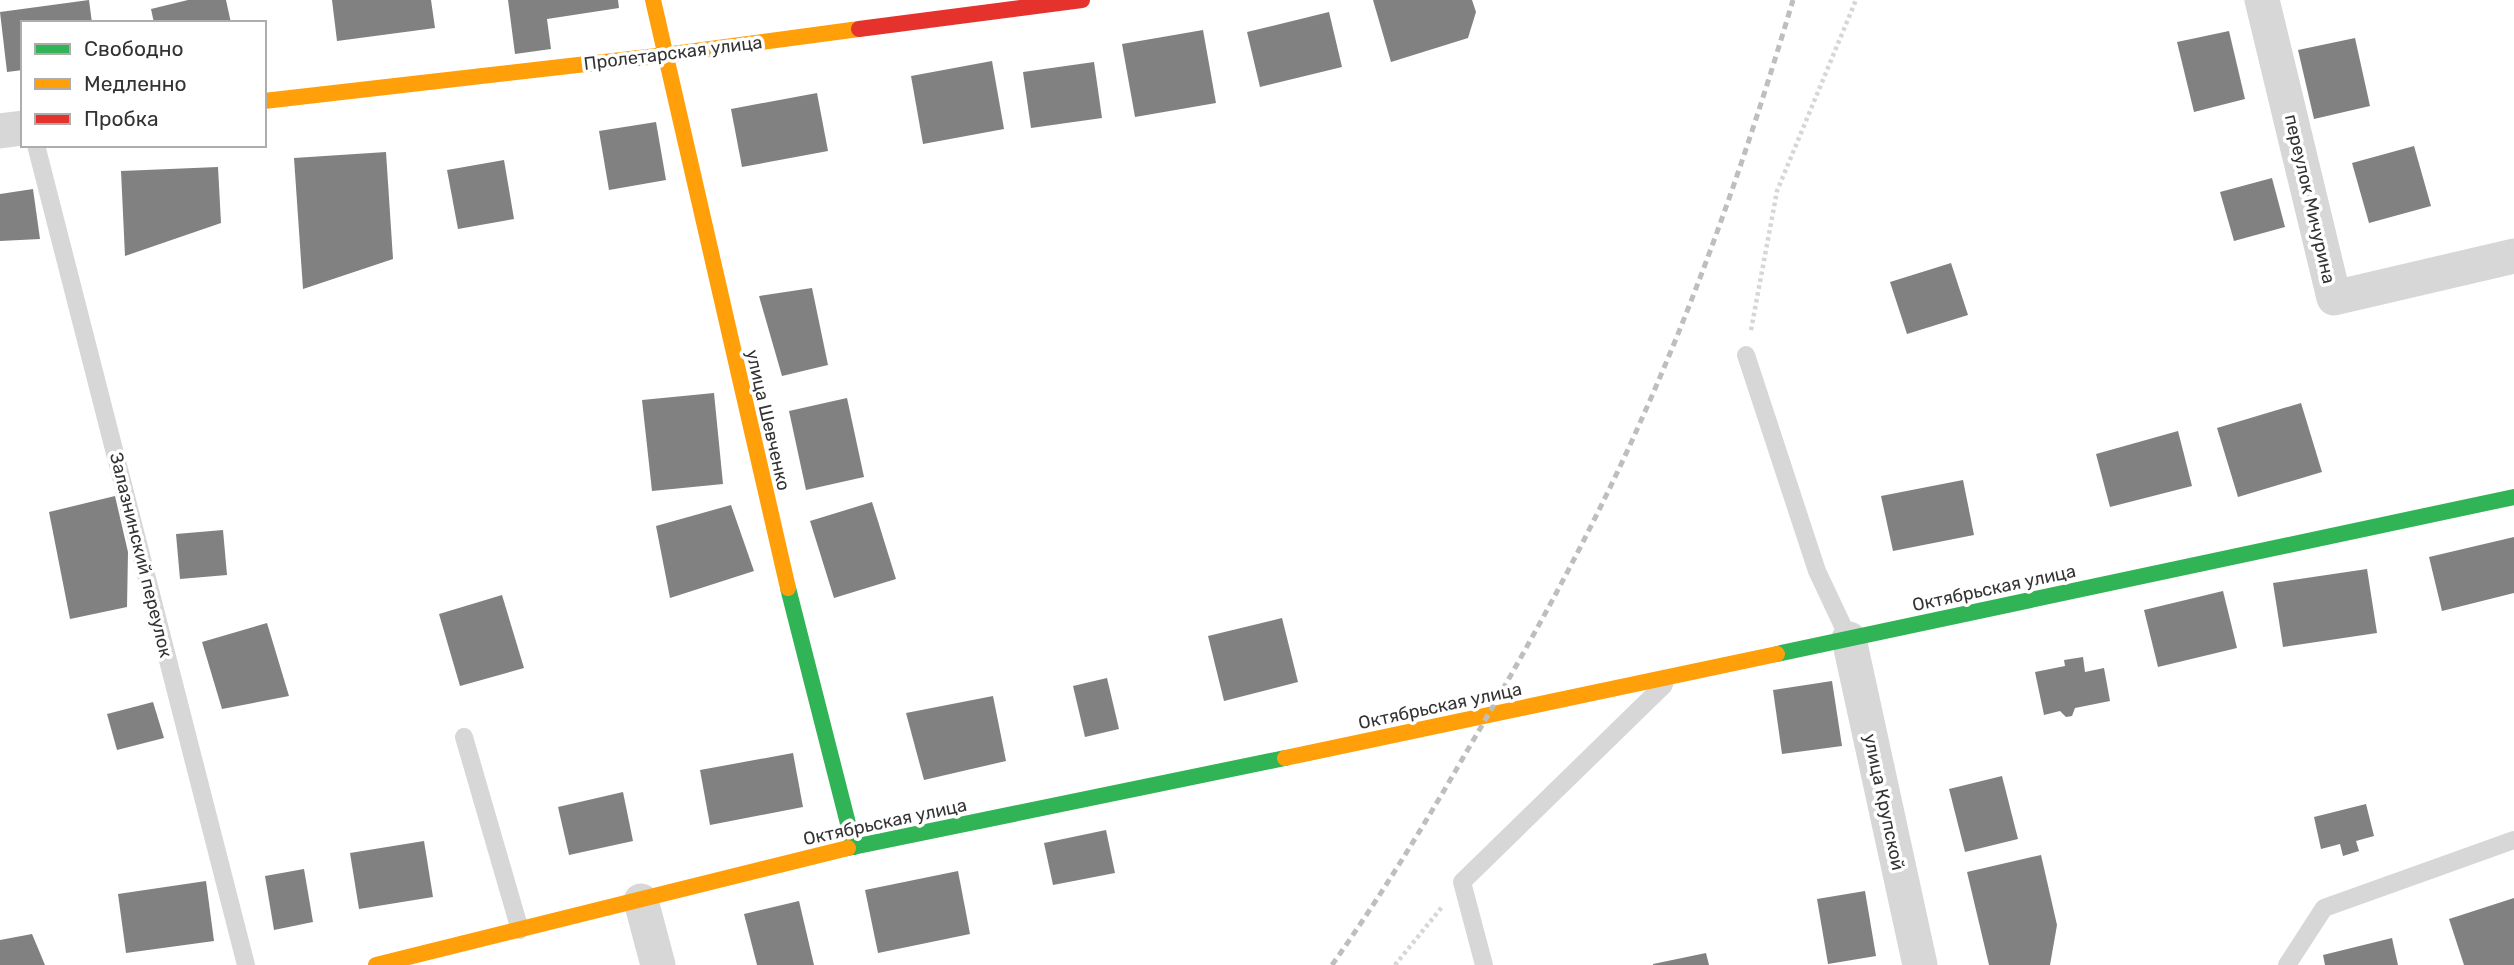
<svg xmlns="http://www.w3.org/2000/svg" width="2514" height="965" font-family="Rubik,sans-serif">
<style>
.building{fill:#818181}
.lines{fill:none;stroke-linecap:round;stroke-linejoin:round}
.path{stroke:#d6d6d6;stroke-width:4.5;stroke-dasharray:3.5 3.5;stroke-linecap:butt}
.lane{stroke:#d7d7d7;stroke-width:18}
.street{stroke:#d7d7d7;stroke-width:35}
.fast{stroke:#30b455;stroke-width:16}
.slow{stroke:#ff9f0a;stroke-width:16}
.jam{stroke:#e5322d;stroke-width:16}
.rail{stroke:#bebebe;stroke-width:5;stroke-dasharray:7 5;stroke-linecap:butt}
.labels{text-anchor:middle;stroke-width:7;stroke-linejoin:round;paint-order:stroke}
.street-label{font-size:18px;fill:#333;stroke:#fff}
</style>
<rect width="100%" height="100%" fill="#fff"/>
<g class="building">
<path d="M89,0l3,23h-69v47l-16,2 -7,-60z"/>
<path d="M188,0h38l5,23h-77l-3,-14z"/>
<path d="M332,0h99l4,28 -98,13z"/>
<path d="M508,0h110l1,8 -72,11 4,30 -36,5z"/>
<path d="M1373,0h99l4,12 -8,26 -77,24z"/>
<path d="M1329,12l13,55 -82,20 -13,-55z"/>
<path d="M1203,30l13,73 -81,14 -13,-73z"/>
<path d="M2229,31l16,68 -51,13 -17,-70z"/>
<path d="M2355,38l15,68 -56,13 -16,-69z"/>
<path d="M992,61l12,68 -81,15 -12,-68z"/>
<path d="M1094,62l8,56 -71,10 -8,-56z"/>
<path d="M817,93l11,58 -86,16 -11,-58z"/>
<path d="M656,122l10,58 -57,10 -10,-59z"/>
<path d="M2414,146l17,60 -62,17 -17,-60z"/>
<path d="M386,152l7,107 -90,30 -9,-131z"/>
<path d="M504,160l10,59 -56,10 -11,-59z"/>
<path d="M218,167l3,56 -96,33 -4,-85z"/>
<path d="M2272,178l13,49 -51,14 -14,-49z"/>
<path d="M33,189l7,50 -40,2v-47z"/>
<path d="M1951,263l17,52 -61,19 -17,-52z"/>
<path d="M812,288l16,77 -46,11 -23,-80z"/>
<path d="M714,393l9,91 -71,7 -10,-91z"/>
<path d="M847,398l17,79 -58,13 -17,-79z"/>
<path d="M2301,403l21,69 -84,25 -21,-69z"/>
<path d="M2178,431l14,55 -82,21 -14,-53z"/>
<path d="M1963,480l11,55 -81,16 -12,-55z"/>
<path d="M115,496l13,56 -1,55 -57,12 -21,-107z"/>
<path d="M872,502l24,77 -62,19 -24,-77z"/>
<path d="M731,505l23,66 -84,27 -14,-72z"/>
<path d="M223,530l4,45 -47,4 -4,-45z"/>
<path d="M2514,537v56l-72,18 -13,-54z"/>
<path d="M2367,569l10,64 -94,14 -10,-64z"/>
<path d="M2223,591l14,57 -79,19 -14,-57z"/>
<path d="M502,595l22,73 -64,18 -21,-72z"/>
<path d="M1282,618l16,64 -74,19 -16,-65z"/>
<path d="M267,623l22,73 -67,13 -20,-67z"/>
<path d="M2083,657l2,15 19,-4 6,33 -35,7 -3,8 -6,1 -6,-6 -16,4 -9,-43 30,-6 -1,-6z"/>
<path d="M1107,678l12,51 -34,8 -12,-51z"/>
<path d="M1832,681l10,65 -60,8 -9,-64z"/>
<path d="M993,696l13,65 -82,19 -18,-67z"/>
<path d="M153,702l11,36 -47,12 -10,-36z"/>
<path d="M793,753l10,54 -93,18 -10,-55z"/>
<path d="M2002,776l16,63 -53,13 -16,-63z"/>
<path d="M623,792l10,49 -64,14 -11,-48z"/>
<path d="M2366,804l8,32 -18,5 3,10 -16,5 -3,-12 -19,5 -7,-32z"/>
<path d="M1106,830l9,43 -62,12 -9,-42z"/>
<path d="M424,841l9,56 -74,12 -9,-56z"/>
<path d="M2041,855l16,70 -7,40h-61l-22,-93z"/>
<path d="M304,869l9,53 -39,8 -9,-54z"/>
<path d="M958,871l12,63 -92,19 -13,-63z"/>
<path d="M206,881l8,60 -88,12 -8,-59z"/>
<path d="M1865,891l11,65 -48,8 -11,-65z"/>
<path d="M2514,898v67h-50l-15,-46z"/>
<path d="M799,901l15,64h-57l-13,-51z"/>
<path d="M32,934l13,31h-45v-25z"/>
<path d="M2392,938l6,27h-73l-2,-10z"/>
<path d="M1706,953l3,12h-56v-1z"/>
</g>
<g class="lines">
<g class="path">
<path d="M1751,330l26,-139 79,-191"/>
<path d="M1395,965l47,-58"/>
</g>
<g class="lane">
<path d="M36,145l210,820"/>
<path d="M1746,355l71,216 32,68"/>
<path d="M464,737l56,193"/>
<path d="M1484,965l-22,-83 202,-197"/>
<path d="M2287,965l37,-57 190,-68"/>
</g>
<g class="street">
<path d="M2262,0l72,298 180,-42"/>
<path d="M0,131l23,-3"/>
<path d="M1849,639l71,326"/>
<path d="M641,901l17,64"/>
</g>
<g class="fast">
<path d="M788,588l66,259"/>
<path d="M1777,654l737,-157"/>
<path d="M848,848l437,-90"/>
</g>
<g class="slow">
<path d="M653,0l135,588"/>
<path d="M264,101l401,-46 194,-26"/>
<path d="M1285,758l492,-104"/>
<path d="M376,965l472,-117"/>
</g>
<path class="jam" d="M859,29l223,-29"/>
<path class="rail" d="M1332,965c49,-69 93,-141 135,-214 64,-109 125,-219 176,-335 60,-134 108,-275 150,-416"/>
</g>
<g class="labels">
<g class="street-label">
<text transform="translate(673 53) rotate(-7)" y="6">Пролетарская улица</text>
<text transform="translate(2310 199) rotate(77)" y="6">переулок Мичурина</text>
<text transform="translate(768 420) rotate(77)" y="6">улица Шевченко</text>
<text transform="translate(141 555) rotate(76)" y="6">Залазнинский переулок</text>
<text transform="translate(1994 588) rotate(-12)" y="6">Октябрьская улица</text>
<text transform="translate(1440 706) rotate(-12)" y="6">Октябрьская улица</text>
<text transform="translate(1884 802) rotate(78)" y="6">улица Крупской</text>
<text transform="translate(885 822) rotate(-12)" y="6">Октябрьская улица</text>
</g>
</g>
<rect x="21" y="21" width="245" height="126" fill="#ffffff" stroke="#adadad" stroke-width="2"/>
<rect x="35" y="44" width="35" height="10" fill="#30b455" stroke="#adadad" stroke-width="2"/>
<text x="84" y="56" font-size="21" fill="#333333">Свободно</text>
<rect x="35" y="79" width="35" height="10" fill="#ff9f0a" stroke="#adadad" stroke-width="2"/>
<text x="84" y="91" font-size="21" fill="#333333">Медленно</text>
<rect x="35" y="114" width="35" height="10" fill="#e5322d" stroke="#adadad" stroke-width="2"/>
<text x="84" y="126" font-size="21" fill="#333333">Пробка</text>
</svg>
